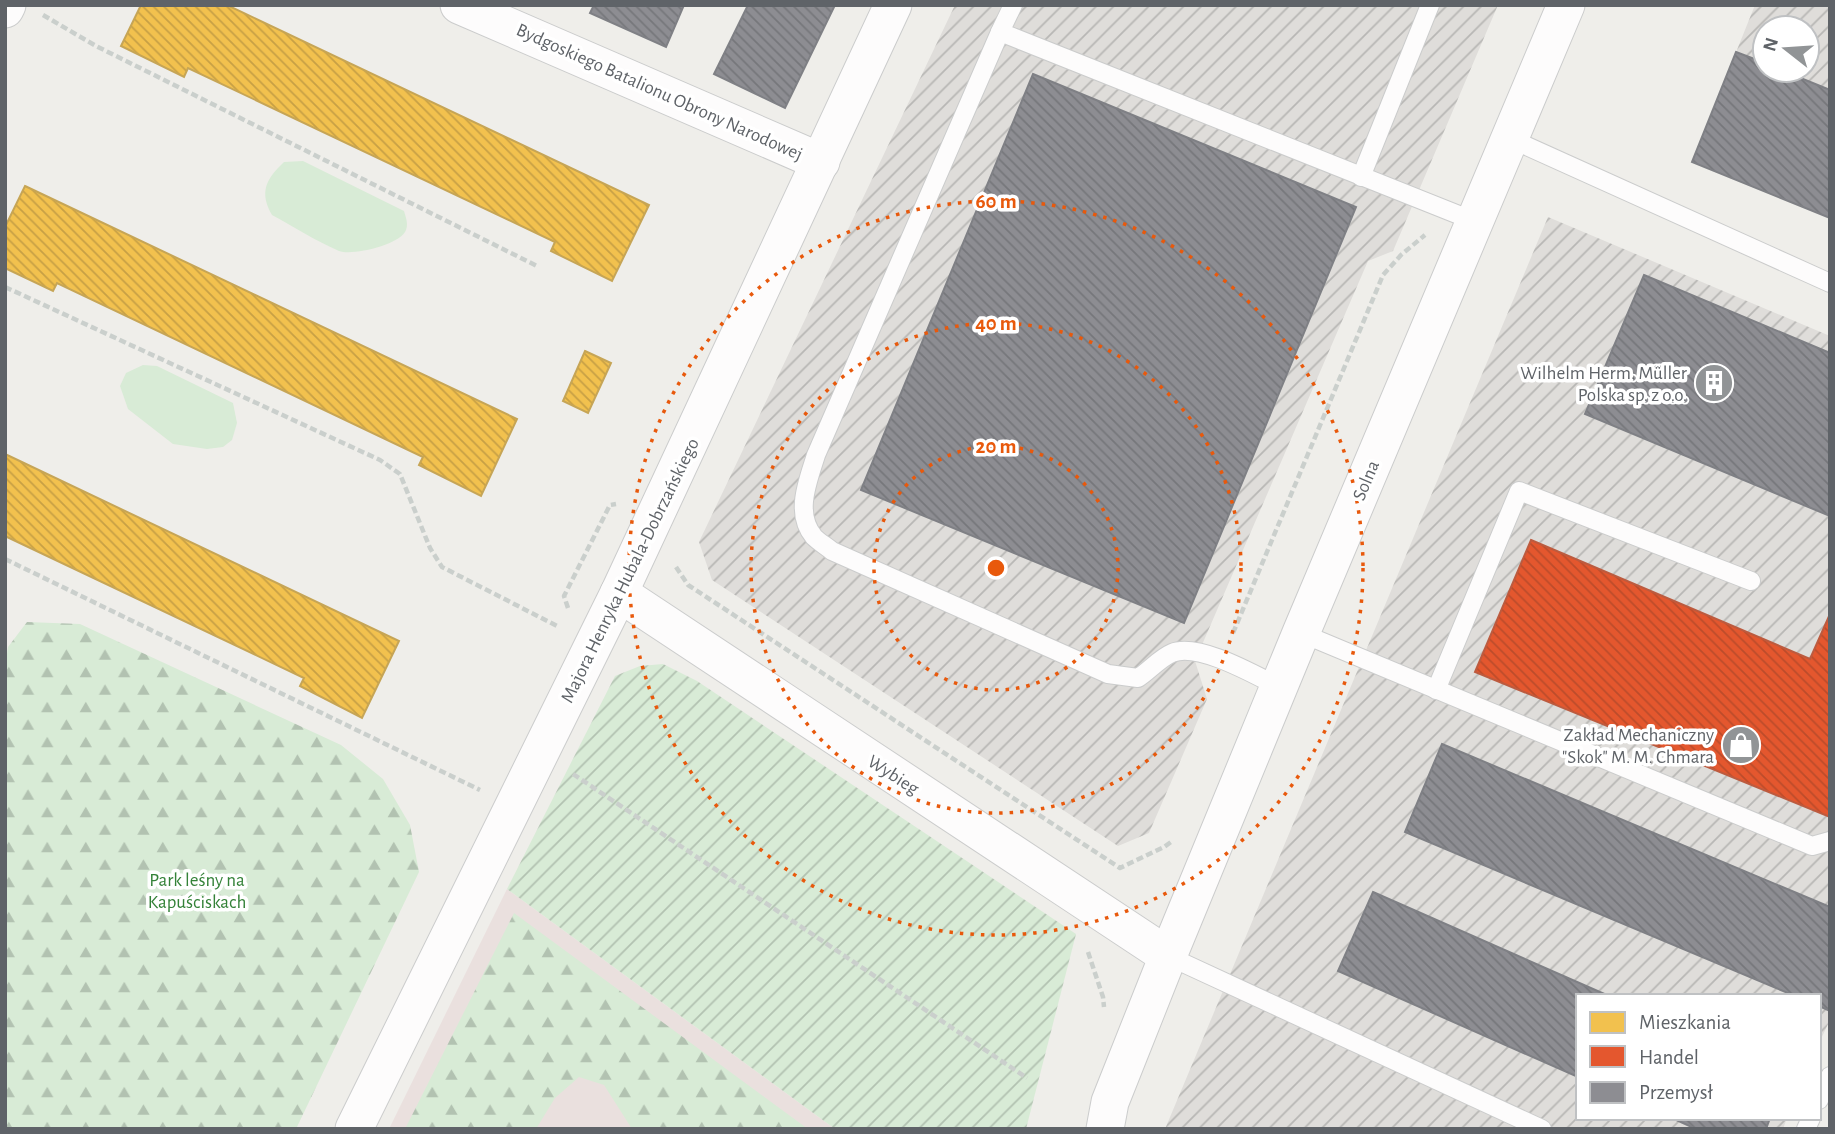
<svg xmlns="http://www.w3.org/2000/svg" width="1835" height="1134" font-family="'Alegreya Sans',sans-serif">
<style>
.industrial{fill:url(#industrial-furrows);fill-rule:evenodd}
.medical{fill:#eae0de}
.forest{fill:url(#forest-firs)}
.park{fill:#d8ebd6}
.garden{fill:url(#garden-furrows)}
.homes{fill:url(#homes-back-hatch);stroke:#c6a556;stroke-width:2}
.shops{fill:url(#shops-back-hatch);stroke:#bc5b3f;stroke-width:2}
.industry{fill:url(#industry-back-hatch);stroke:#7f8085;stroke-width:2}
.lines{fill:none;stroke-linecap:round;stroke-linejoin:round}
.service-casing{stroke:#cbcccc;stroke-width:20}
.minor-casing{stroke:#cbcccc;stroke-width:39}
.path{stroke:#cacfcc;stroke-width:4.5;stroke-dasharray:7 3.5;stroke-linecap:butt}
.service{stroke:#fdfcfc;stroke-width:18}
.minor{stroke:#fdfcfc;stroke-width:37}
.ring{fill:none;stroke:#e8590c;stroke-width:3.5;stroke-dasharray:3.5 7}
.labels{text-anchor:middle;stroke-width:7;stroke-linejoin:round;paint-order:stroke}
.street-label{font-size:19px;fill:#5f6368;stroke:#fff}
.poi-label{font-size:19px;fill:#5f6368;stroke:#fff;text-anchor:end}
.park-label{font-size:19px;fill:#348238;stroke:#fff}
.centre{fill:#e8590c;stroke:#fff;stroke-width:3.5}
.ring-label{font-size:21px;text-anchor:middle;font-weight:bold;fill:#e8590c;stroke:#fff;stroke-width:7;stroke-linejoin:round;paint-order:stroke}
</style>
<defs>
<pattern id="industrial-furrows" width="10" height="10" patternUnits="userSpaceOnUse" patternTransform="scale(1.75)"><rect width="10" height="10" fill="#dfddda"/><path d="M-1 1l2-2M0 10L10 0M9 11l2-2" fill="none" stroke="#b8b7b5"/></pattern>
<pattern id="forest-firs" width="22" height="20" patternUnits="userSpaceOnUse" patternTransform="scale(1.75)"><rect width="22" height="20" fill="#d8ebd6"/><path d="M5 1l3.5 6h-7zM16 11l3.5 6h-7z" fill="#b2c2b1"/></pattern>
<pattern id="garden-furrows" width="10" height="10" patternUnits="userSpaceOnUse" patternTransform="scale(1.75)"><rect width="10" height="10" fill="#d8ebd6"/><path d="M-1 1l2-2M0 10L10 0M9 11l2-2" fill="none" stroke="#b2c2b1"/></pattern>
<pattern id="homes-back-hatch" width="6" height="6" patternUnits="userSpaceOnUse" patternTransform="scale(1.75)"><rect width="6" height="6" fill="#f2c14e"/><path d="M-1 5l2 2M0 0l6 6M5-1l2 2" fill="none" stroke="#c7a045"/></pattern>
<pattern id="shops-back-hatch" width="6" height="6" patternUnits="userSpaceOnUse" patternTransform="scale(1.75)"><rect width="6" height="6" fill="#e4572e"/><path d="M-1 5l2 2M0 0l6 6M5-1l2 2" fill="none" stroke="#bc4c2b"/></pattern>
<pattern id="industry-back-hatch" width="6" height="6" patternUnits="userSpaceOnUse" patternTransform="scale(1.75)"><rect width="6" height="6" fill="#8d8d92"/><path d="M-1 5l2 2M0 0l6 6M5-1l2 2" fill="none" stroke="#76777b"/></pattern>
</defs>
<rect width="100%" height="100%" fill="#efeeea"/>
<g class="industrial">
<path d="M955,5h543l-105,246 -25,10 -173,400 12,38 -58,134 -31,13 -406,-266 -13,-38z"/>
<path d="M1755,5h75v213l-138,-56zM1765,28h42v42h-42z"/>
<path d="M1548,217l282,119v684l-11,23v-47h-241v122h209l-4,11h-618z"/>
</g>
<path class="medical" d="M507,889l328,240h-446z"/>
<g class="forest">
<path d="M27,622l53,2 261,121 42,34 27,46 9,47 -123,257h-291v-462l3,-20z"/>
<path d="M514,913l294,216h-176l-28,-44 -25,-8 -24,21 -19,31h-131z"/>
</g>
<g class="park">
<path d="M303,161l101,50c2,7 5,14 1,21 -8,13 -52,24 -66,19 -23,-10 -45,-24 -67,-36 -13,-23 -6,-36 12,-53z"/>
<path d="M143,365l14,1 76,37 4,20 -5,17 -9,7 -16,2 -34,-5 -45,-35 -8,-23 6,-13z"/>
</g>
<path class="garden" d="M663,664l34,17 379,253 -50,195h-191l-328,-240 108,-213 25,-10z"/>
<g class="homes">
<path d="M141,5h86l422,200 -37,76 -61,-30 4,-9 -367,-174 -4,9 -63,-31z"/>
<path d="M25,186l492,233 -36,77 -62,-31 4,-8 -366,-174 -4,8 -48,-23v-41z"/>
<path d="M585,351l26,12 -23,50 -25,-12z"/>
<path d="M5,454l394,187 -37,77 -62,-32 4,-8 -299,-142z"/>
</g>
<path class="shops" d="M1531,540l279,119 20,-45v203l-355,-145z"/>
<g class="industry">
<path d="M594,5h90l-18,42 -76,-34z"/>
<path d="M748,5h87l-50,103 -71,-34z"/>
<path d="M1736,52l29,11v7h16l49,20v128l-138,-56z"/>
<path d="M1033,74l323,133 -172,416 -323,-133z"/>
<path d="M1644,275l186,78v163l-245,-102z"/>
<path d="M1442,744l388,163v104l-11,-5v-10h-24l-390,-164z"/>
<path d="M1373,892l236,104h-31v81l-240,-106z"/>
<path d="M1672,1118h98l-4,11h-70z"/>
</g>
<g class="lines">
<g class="service-casing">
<g id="service">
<path d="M1000,32l13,-27"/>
<path d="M1509,138l321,145"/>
<path d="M1361,177l69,-172"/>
<path d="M1301,633l511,213 18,-5"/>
<path d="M1279,687c-24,-12 -81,-45 -107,-34 -12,5 -23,18 -34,25l-30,-4 -276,-123c-6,-5 -13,-9 -18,-14 -20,-24 -6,-56 2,-82l184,-423 474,189"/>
<path d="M1436,690l83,-199 232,90"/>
<path d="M1168,956l374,173"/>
<path d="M1819,1100l11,-24"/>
<path d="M1806,1129l5,-11"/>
</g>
</g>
<g class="minor-casing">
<g id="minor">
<path d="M459,5l362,157"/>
<path d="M5,9l2,-4"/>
<path d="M619,593l549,363"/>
<path d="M354,1129l265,-536 274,-588"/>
<path d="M1105,1129l5,-27 58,-146 133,-323 265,-628"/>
</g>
</g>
<g class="path">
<path d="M43,15l53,31 441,220"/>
<path d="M5,287l375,173 20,14 30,74 12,19 117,60"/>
<path d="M5,559l475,231"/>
<path d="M676,567l12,18 432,283 44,-21 7,-5"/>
<path d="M568,608l-4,-12 46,-91 6,-1"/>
<path d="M1233,633l150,-358 18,-20 24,-20"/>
<path d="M573,774l454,304"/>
<path d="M1088,952l15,45 1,10"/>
</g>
<use href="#service" class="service"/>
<use href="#minor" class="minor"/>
</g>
<g class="ring">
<circle cx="996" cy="568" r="122"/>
<circle cx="996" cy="568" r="245"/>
<circle cx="996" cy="568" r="367"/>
</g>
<defs>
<g id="building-disc" transform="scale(2.0125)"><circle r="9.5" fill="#919496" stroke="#fff"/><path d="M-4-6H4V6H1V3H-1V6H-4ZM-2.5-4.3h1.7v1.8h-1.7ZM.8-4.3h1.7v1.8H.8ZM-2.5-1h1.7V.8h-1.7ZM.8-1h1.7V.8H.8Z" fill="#fff"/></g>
<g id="shop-disc" transform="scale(2.0125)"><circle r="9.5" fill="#919496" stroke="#fff"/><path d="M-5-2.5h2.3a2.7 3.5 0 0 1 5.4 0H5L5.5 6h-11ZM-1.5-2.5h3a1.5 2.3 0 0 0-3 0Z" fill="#fff"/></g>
</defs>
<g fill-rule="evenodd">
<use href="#building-disc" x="1714" y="383"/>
<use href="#shop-disc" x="1741" y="745"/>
</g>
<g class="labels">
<g class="street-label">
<text transform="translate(660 91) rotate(24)" y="7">Bydgoskiego Batalionu Obrony Narodowej</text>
<text transform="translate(1365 480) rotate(-67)" y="7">Solna</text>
<text transform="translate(629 570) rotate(-64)" y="7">Majora Henryka Hubala-Dobrzańskiego</text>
<text transform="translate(894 774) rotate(33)" y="7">Wybieg</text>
</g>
<g class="poi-label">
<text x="1687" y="379">Wilhelm Herm. Müller<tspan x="1687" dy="22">Polska sp. z o.o.</tspan></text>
<text x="1714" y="741">Zakład Mechaniczny<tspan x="1714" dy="22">"Skok" M. M. Chmara</tspan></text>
</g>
<g class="park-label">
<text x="197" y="886">Park leśny na<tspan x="197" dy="22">Kapuściskach</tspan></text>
</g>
</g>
<circle cx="996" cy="568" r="10" class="centre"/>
<g class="ring-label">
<text x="996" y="208">60 m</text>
<text x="996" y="330">40 m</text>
<text x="996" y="453">20 m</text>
</g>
<rect width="1835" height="1134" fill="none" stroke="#5f6368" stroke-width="14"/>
<rect x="1576" y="994" width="245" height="126" fill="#ffffff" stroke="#bfc1c3" stroke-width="2"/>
<rect x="1590" y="1012" width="35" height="21" fill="#f2c14e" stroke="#bfc1c3" stroke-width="2"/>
<text x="1639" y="1029" font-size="21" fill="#5f6368">Mieszkania</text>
<rect x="1590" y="1046" width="35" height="21" fill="#e4572e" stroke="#bfc1c3" stroke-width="2"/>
<text x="1639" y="1064" font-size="21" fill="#5f6368">Handel</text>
<rect x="1590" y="1082" width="35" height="21" fill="#8d8d92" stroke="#bfc1c3" stroke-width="2"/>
<text x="1639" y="1099" font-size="21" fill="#5f6368">Przemysł</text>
<g transform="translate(1786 49) rotate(287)"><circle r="33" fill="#ffffff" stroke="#bfc1c3" stroke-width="2"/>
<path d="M0-5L12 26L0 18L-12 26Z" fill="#919496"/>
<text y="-10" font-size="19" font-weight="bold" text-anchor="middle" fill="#5f6368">N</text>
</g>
</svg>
